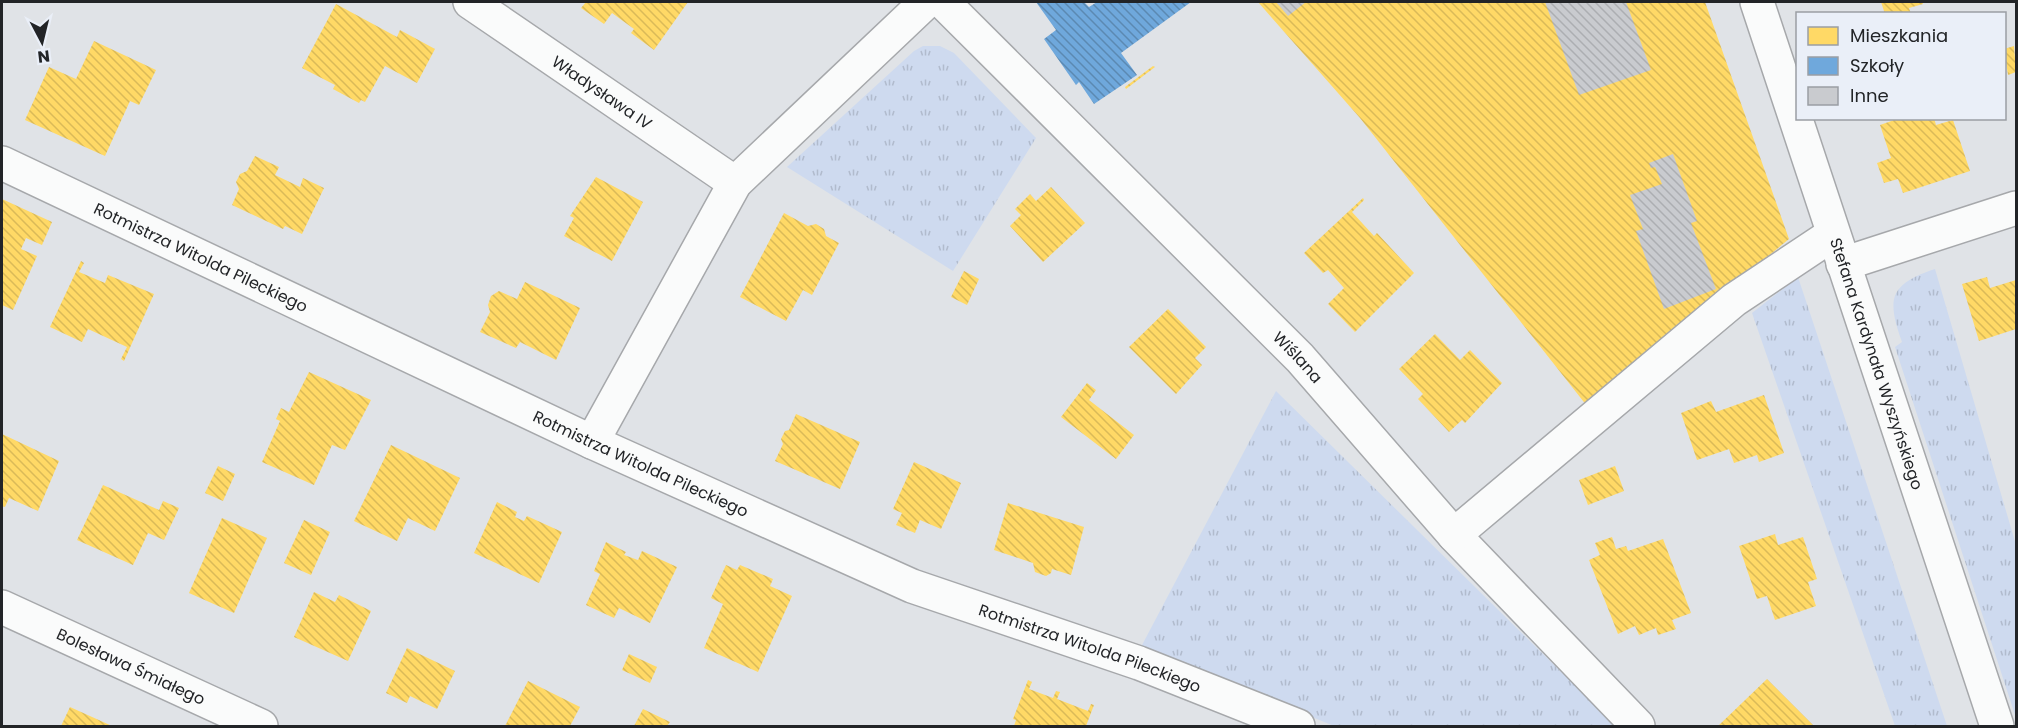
<svg xmlns="http://www.w3.org/2000/svg" width="2018" height="728" font-family="Poppins,sans-serif">
<style>
.grass{fill:url(#grass-tufts)}
.homes{fill:url(#homes-back-hatch)}
.schools{fill:url(#schools-back-hatch)}
.building{fill:url(#building-back-hatch)}
.lines{fill:none;stroke-linecap:round;stroke-linejoin:round}
.minor-casing{stroke:#a6a8ab;stroke-width:36}
.minor{stroke:#fafbfb;stroke-width:33}
.labels{text-anchor:middle;stroke-width:6;stroke-linejoin:round;paint-order:stroke}
.street-label{font-size:16px;fill:#222427;stroke:#eaeff8}
</style>
<defs>
<pattern id="grass-tufts" width="24" height="20" patternUnits="userSpaceOnUse" patternTransform="scale(1.5)"><rect width="24" height="20" fill="#cedaef"/><path d="M3 7l-1-3M5 7V3M7 7l1-3M15 17l-1-3M17 17v-4M19 17l1-3" fill="none" stroke="#b1bbcd"/></pattern>
<pattern id="homes-back-hatch" width="6" height="6" patternUnits="userSpaceOnUse" patternTransform="scale(1.5)"><rect width="6" height="6" fill="#ffd966"/><path d="M-1 5l2 2M0 0l6 6M5-1l2 2" fill="none" stroke="#daba58"/></pattern>
<pattern id="schools-back-hatch" width="6" height="6" patternUnits="userSpaceOnUse" patternTransform="scale(1.5)"><rect width="6" height="6" fill="#6fa8dc"/><path d="M-1 5l2 2M0 0l6 6M5-1l2 2" fill="none" stroke="#5b89b2"/></pattern>
<pattern id="building-back-hatch" width="6" height="6" patternUnits="userSpaceOnUse" patternTransform="scale(1.5)"><rect width="6" height="6" fill="#c9cbcf"/><path d="M-1 5l2 2M0 0l6 6M5-1l2 2" fill="none" stroke="#acaeb2"/></pattern>
</defs>
<rect width="100%" height="100%" fill="#e0e3e7"/>
<g class="grass">
<path d="M923,46h17l14,7 82,85 -83,133 -166,-104 127,-116z"/>
<path d="M1935,269l81,276v173l-121,-371 7,-5c-16,-44 -12,-58 33,-73z"/>
<path d="M1798,277l149,449h-52l-143,-413z"/>
<path d="M1276,391l340,335h-282l-193,-79z"/>
</g>
<g class="homes">
<path d="M586,2h102l-34,48 -23,-17 3,-4 -22,-16 -8,11 -23,-16z"/>
<path d="M1258,2h447l84,237 -202,167 -227,-288z"/>
<path d="M1881,2h41l1,2 -14,4 2,6h-26z"/>
<path d="M336,4l61,33 3,-7 35,19 -18,34 -32,-17 -20,36 -4,-2 -2,3 -26,-14 2,-4 -33,-17z"/>
<path d="M94,41l62,29 -17,35 -9,-4 -25,55 -80,-36 24,-53 27,12z"/>
<path d="M2014,46l2,26 -8,3 -4,-26z"/>
<path d="M1153,66l2,1 -29,22 -1,-2z"/>
<path d="M1900,118h34l2,7 17,-5 17,51 -67,22 -5,-14 -14,4 -7,-20 14,-5 -11,-33z"/>
<path d="M255,156l24,11 -4,8 25,12 3,-9 21,10 -22,46 -17,-8 -2,3 -51,-24 7,-16 -3,-7 4,-8 7,-3z"/>
<path d="M596,177l47,25 -31,59 -48,-25 10,-18 -4,-2z"/>
<path d="M1051,187l34,36 -42,39 -33,-36 11,-11 -6,-6 15,-15 6,7z"/>
<path d="M1363,198l1,2 -12,12 22,24 3,-3 37,40 -59,59 -27,-28 16,-16 -16,-18 -5,3 -19,-20z"/>
<path d="M2,199l50,23 -10,23 -16,-7 -5,11 16,7 -24,54 -11,-5z"/>
<path d="M784,213l24,13 8,-2 8,5 2,7 13,7 -27,52 -9,-5 -17,31 -46,-24z"/>
<path d="M81,261l3,2 -5,9 26,11 3,-8 46,19 -30,67 -3,-2 6,-12 -39,-18 -6,13 -32,-15z"/>
<path d="M964,271l15,8 -12,26 -16,-8z"/>
<path d="M1987,277l3,11 26,-8v49l-37,12 -17,-57z"/>
<path d="M525,282l55,26 -24,52 -36,-18 -4,6 -36,-16 10,-20 -2,-7 3,-9 8,-5 18,8z"/>
<path d="M1168,309l38,38 -11,11 7,7 -26,29 -47,-47z"/>
<path d="M1435,334l25,26 10,-10 32,33 -37,40 -3,-3 -13,12 -31,-33 5,-5 -24,-25z"/>
<path d="M309,372l62,28 -26,50 -13,-5 -18,40 -52,-23 18,-41 -4,-2 5,-11 8,4z"/>
<path d="M1087,383l9,7 -7,10 45,35 -18,24 -55,-42z"/>
<path d="M1764,395l20,58 -25,9 -2,-7 -23,8 -5,-14 -32,11 -16,-47 30,-12 5,11z"/>
<path d="M796,414l64,28 -20,47 -65,-28 8,-17 -2,-5 4,-8 4,-1z"/>
<path d="M2,434l57,27 -21,50 -29,-13 -4,9 -3,-1z"/>
<path d="M391,445l69,33 -25,53 -27,-13 -11,23 -43,-20z"/>
<path d="M914,462l47,21 -20,46 -21,-9 -5,13 -19,-8 6,-12 -9,-4z"/>
<path d="M218,466l17,8 -12,27 -18,-8z"/>
<path d="M1615,466l9,25 -36,14 -9,-25z"/>
<path d="M103,485l56,25 4,-9 16,7 -15,32 -16,-7 -15,32 -56,-25z"/>
<path d="M497,502l20,10 -2,5 9,4 3,-5 35,16 -23,51 -65,-30z"/>
<path d="M1008,503l76,24 -13,48 -19,-6 -1,4 -5,3 -11,-4 -2,-9 -39,-13z"/>
<path d="M222,518l45,20 -33,75 -45,-20z"/>
<path d="M304,520l26,12 -19,43 -27,-12z"/>
<path d="M1775,534l3,11 25,-8 14,42 -9,3 8,24 -41,14 -8,-24 -10,3 -18,-53z"/>
<path d="M1612,537l4,12 10,-3 2,5 35,-12 28,74 -19,7 4,9 -18,6 -2,-7 -17,7 -4,-9 -17,8 -29,-74 11,-5 -5,-12z"/>
<path d="M606,542l20,10 -2,3 14,5 4,-9 35,16 -27,56 -31,-15 -5,10 -28,-13 14,-31 -6,-3z"/>
<path d="M726,565l11,5 3,-5 33,14 -3,7 22,10 -34,76 -54,-24 19,-44 -12,-6z"/>
<path d="M314,592l21,10 4,-7 32,16 -23,50 -54,-24z"/>
<path d="M407,648l48,23 -18,38 -27,-13 -3,7 -21,-10z"/>
<path d="M629,654l28,13 -7,16 -28,-13z"/>
<path d="M1767,679l47,47h-96z"/>
<path d="M1028,680l4,2 -3,7 24,9 3,-7 4,1 -3,7 31,12 3,-7 3,1 -8,21h-72l2,-6 -3,-1z"/>
<path d="M528,681l52,26 -10,19h-65z"/>
<path d="M70,707l42,19h-51z"/>
<path d="M643,709l27,13 -3,4h-33z"/>
</g>
<path class="schools" d="M1036,2h48l5,5 8,-5h94l-70,51 16,22 -43,29 -15,-22 -3,3 -32,-46 12,-9z"/>
<g class="building">
<path d="M1276,2h30l-18,14z"/>
<path d="M1545,2h81l25,68 -72,25z"/>
<path d="M1673,154l24,67 -6,2 25,66 -52,20 -28,-78 7,-2 -13,-34 32,-11 -7,-17 -4,1 -2,-5z"/>
</g>
<g class="lines">
<g class="minor-casing">
<g id="minor">
<path id="s1" d="M470,2l265,181"/>
<path id="s2" d="M943,2l357,356 154,177 184,191"/>
<path id="s3" d="M1757,2l240,724"/>
<path id="s4" d="M2,163l590,279 320,144 227,77 159,63"/>
<path d="M1843,264l173,-56"/>
<path d="M592,442l143,-259 191,-181"/>
<path d="M1454,535l280,-235 99,-66"/>
<path id="s5" d="M2,607l259,119"/>
</g>
</g>
<use href="#minor" class="minor"/>
</g>
<g class="labels">
<g class="street-label">
<text dy="6" stroke="none"><textPath href="#s1" startOffset="160">Władysława IV</textPath></text>
<text dy="6" stroke="none"><textPath href="#s4" startOffset="220">Rotmistrza Witolda Pileckiego</textPath></text>
<text dy="6" stroke="none"><textPath href="#s2" startOffset="502">Wiślana</textPath></text>
<text dy="6" stroke="none"><textPath href="#s3" startOffset="381">Stefana Kardynała Wyszyńskiego</textPath></text>
<text dy="6" stroke="none"><textPath href="#s4" startOffset="706">Rotmistrza Witolda Pileckiego</textPath></text>
<text dy="6" stroke="none"><textPath href="#s4" startOffset="1192">Rotmistrza Witolda Pileckiego</textPath></text>
<text dy="6" stroke="none"><textPath href="#s5" startOffset="142">Bolesława Śmiałego</textPath></text>
</g>
</g>
<rect width="2018" height="728" fill="none" stroke="#222427" stroke-width="6"/>
<rect x="1796" y="12" width="210" height="108" fill="#eaeff8" stroke="#9a9ea4" stroke-width="1.5"/>
<rect x="1808" y="27" width="30" height="18" fill="#ffd966" stroke="#9a9ea4" stroke-width="1.5"/>
<text x="1850" y="42" font-size="18" fill="#222427">Mieszkania</text>
<rect x="1808" y="57" width="30" height="18" fill="#6fa8dc" stroke="#9a9ea4" stroke-width="1.5"/>
<text x="1850" y="72" font-size="18" fill="#222427">Szkoły</text>
<rect x="1808" y="87" width="30" height="18" fill="#c9cbcf" stroke="#9a9ea4" stroke-width="1.5"/>
<text x="1850" y="102" font-size="18" fill="#222427">Inne</text>
<g transform="translate(42 42) rotate(173)" stroke="#eaeff8" stroke-width="4.5" paint-order="stroke">
<path d="M0-4.5L10 22L0 15L-10 22Z" fill="#222427"/>
<text y="-9" font-size="16" font-weight="bold" text-anchor="middle" fill="#222427">N</text>
</g>
</svg>
